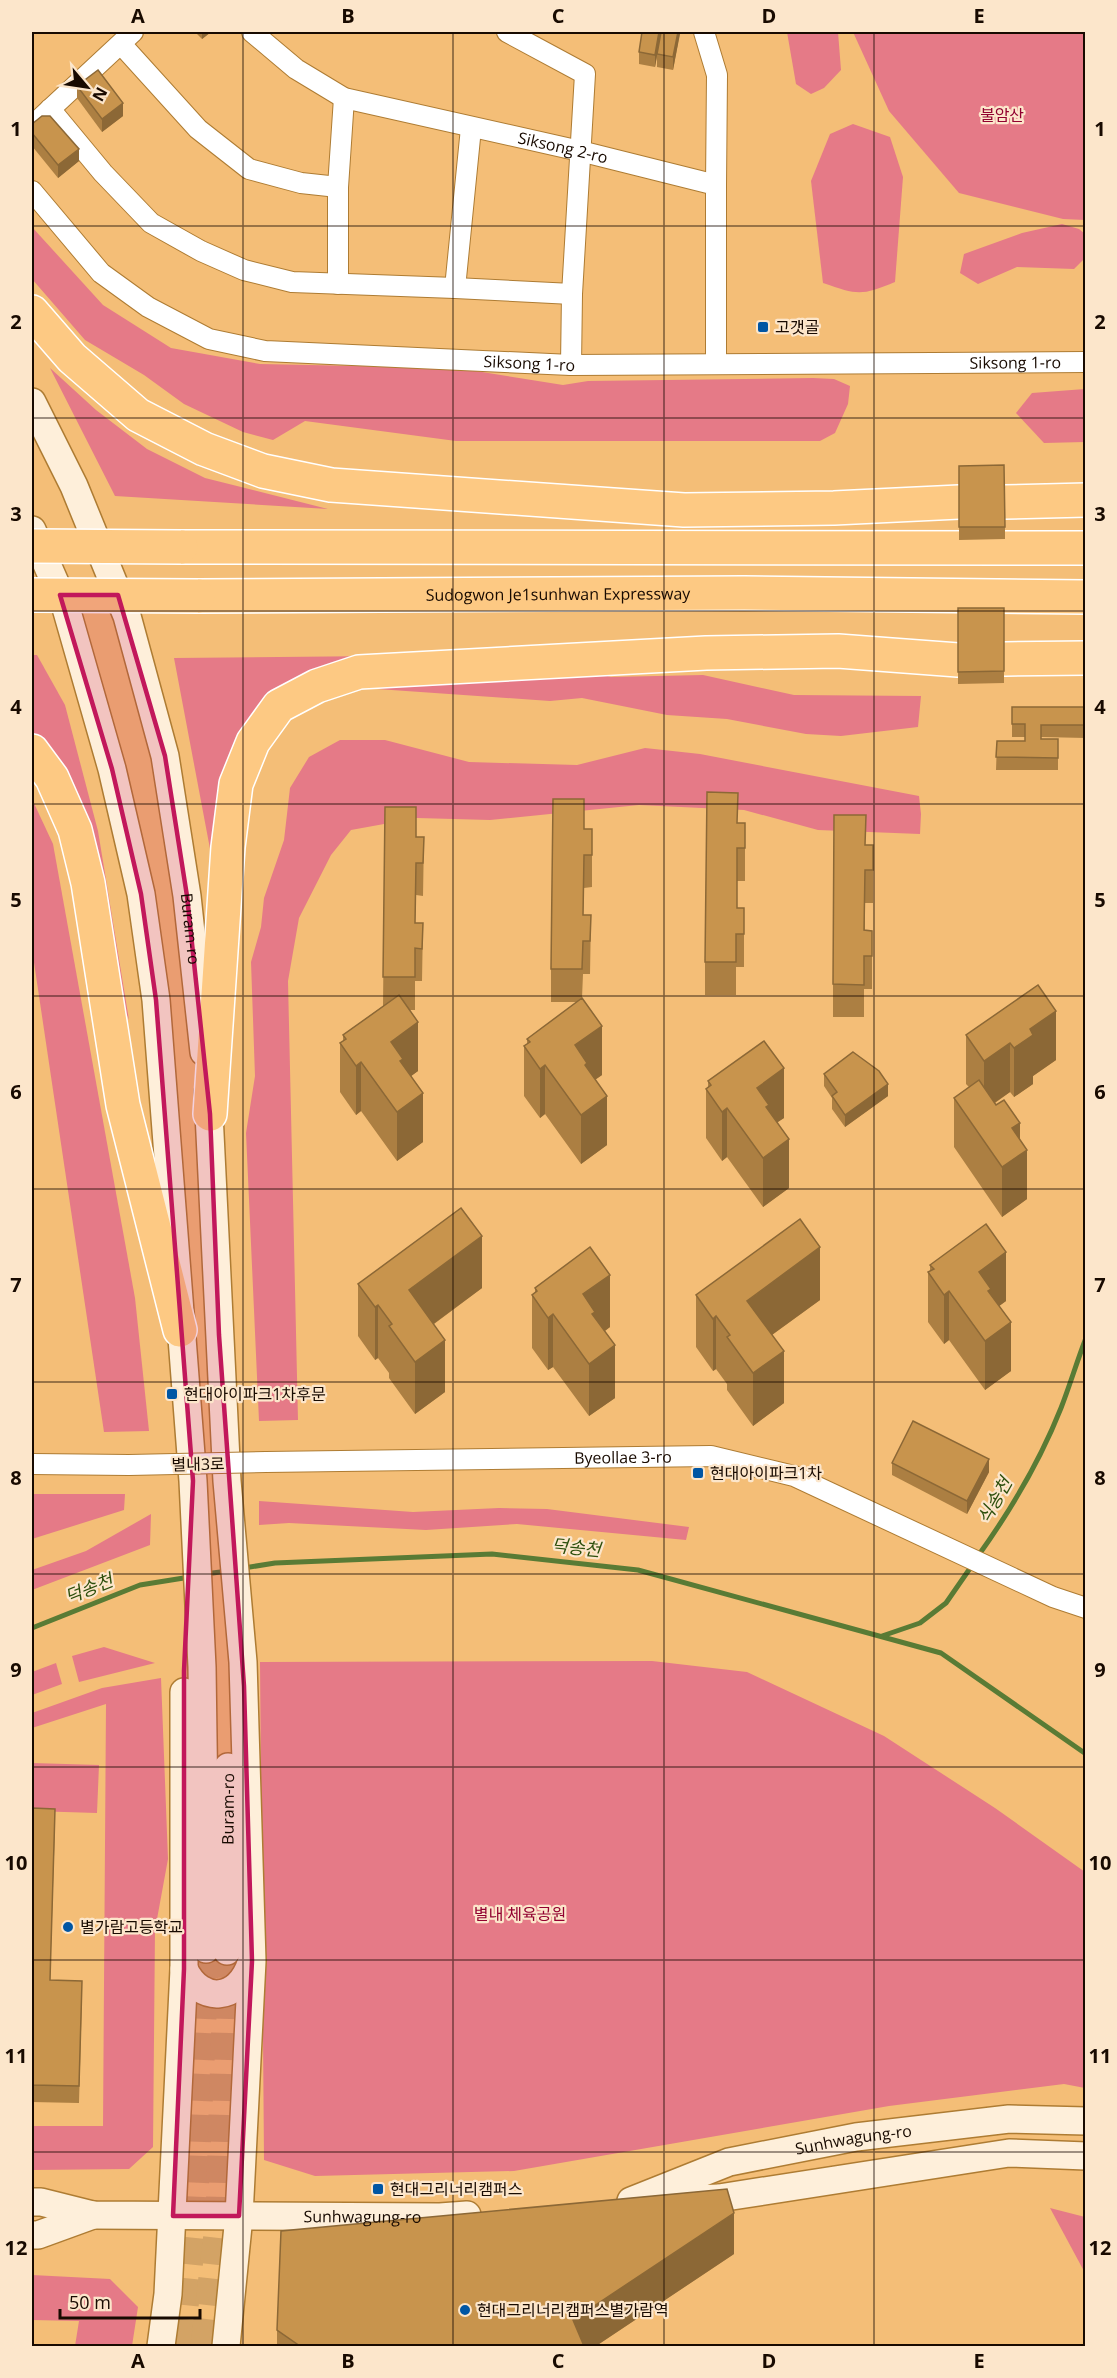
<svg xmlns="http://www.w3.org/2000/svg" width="1117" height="2378" font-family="'Open Sans','Noto Sans KR',sans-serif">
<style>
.green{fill:#e57a87}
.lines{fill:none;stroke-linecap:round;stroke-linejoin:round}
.stream{stroke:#597b35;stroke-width:5}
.secondary-tunnel{stroke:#d3a365;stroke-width:27;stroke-dasharray:27 14;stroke-linecap:butt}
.street-casing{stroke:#ae7c33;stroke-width:22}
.secondary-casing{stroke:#ae7c33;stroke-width:30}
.highway-casing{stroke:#fff;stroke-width:36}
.street{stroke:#fff;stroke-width:20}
.secondary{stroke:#feefda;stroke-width:27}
.highway{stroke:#fdc983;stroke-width:33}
.street-bridge-casing{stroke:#ae7c33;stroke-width:22;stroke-linecap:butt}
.highway-bridge-casing{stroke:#fff;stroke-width:36;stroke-linecap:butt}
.street-bridge{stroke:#fff;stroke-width:20}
.highway-bridge{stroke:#fdc983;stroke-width:33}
.wall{fill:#ac7f42}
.shaded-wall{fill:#8c6836}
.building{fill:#c8944d;stroke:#8c6836;stroke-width:1.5}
.marked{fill:#c2185b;fill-opacity:0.2;stroke:#c2185b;stroke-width:4.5;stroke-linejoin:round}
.grid{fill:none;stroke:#180a00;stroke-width:1.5;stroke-opacity:0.55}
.poi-dot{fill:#0056a4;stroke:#fce6cb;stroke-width:2}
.labels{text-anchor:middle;stroke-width:4.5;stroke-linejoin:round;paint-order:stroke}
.park-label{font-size:16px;fill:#910030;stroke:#fce6cb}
.street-label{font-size:16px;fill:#180a00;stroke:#fce6cb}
.poi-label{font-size:16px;fill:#180a00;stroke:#fce6cb;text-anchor:start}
.water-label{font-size:18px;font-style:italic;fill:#2d4f0c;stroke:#fce6cb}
.neatline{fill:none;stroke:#180a00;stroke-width:2}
.grid-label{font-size:20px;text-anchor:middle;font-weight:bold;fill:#180a00}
</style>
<rect width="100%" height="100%" fill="#f4be77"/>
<g class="green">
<path d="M787,32h51l3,38 -17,18 -13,6 -15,-10z"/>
<path d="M853,32h232v188l-22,-1 -104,-26 -70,-82z"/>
<path d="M853,124l37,13 13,40 -8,105c-34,14 -37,13 -72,1l-12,-102 19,-47z"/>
<path d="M1062,224l17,5 6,5v24l-11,11 -57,-2 -39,17 -18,-11 4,-19 58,-21z"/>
<path d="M32,227l71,78 68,43 89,16 197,4 106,17 25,-4 225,-3 21,1 16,7 -2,18 -13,29 -15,8h-364l-151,-20 -32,19 -30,-8 -59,-28 -40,-29 -59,-35 -53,-61z"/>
<path d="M50,368l46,42 51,39 58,29 123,31 -213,-13z"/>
<path d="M1085,389v53l-41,1 -28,-30 16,-20z"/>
<path d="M32,655h5l28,50 33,126 31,189 -9,-21 -88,-262z"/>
<path d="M379,656l-103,40 -65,158 -37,-196z"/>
<path d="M594,672l17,5 92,-2 91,20 127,1 -3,31 -77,9 -35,-2 -79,-15 -60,-4 -85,-17 -32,3 -187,-13z"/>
<path d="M340,740h45l84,22 108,3 68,-17 55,6 219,42 2,18 -1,20 -102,-4 -74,-20 -105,-5 -149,15 -73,-2 -66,12 -20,25 -32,63 -11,63 10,439 -39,1 -13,-288 9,-57 -4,-114 10,-35 3,-29 20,-58 6,-52 19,-31z"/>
<path d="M32,799l21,45 82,454 14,133 -45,1 -72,-483z"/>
<path d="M32,1494h93l-1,16 -92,29z"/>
<path d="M259,1501l154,11 86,-4 48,1 142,18 -3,13 -169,-16 -91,6 -137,-7 -30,2z"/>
<path d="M151,1514l-1,31 -118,45v-20l54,-19z"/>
<path d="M104,1647l51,16 -76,19 -7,-26z"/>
<path d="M652,1661l95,11 137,64 111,72 90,64v216l-21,-4 -175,22 -375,65 -199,5 -51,-16 -4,-498z"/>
<path d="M56,1663l6,21 -30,11v-23z"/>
<path d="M161,1678l7,181 -13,71 -2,217 -24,22 -97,1v-44h71l3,-422 -74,24v-15l70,-25z"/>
<path d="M32,1763l67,2 -2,48 -65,-2z"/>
<path d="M1050,2208l35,9v56z"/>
<path d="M32,2275l78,4 28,28 -6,39h-57l4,-25 -47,-1z"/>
</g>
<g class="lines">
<g class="stream">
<path d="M978,1556c33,-46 62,-95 83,-148 9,-23 16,-47 25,-70"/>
<path d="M244,1568l31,-5 217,-9 146,16 303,83 145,101"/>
<path d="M205,1574l23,-3"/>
<path d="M32,1628l108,-43 50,-8"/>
<path d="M882,1636l38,-13 26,-20 27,-39"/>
</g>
<g class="secondary-tunnel">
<path d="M181,2346l13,-127 12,-270"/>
<path d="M204,2346l15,-129 8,-266"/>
</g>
<g class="street-casing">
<g id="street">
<path id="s1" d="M252,32l44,37 48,29 236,53 136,34v179"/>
<path d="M507,32l78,42 -13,220 -1,71"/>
<path d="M704,32l13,43 -1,110"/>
<path d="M121,44l77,85 51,40 52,14 37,4"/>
<path d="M50,109l53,64 48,50 50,28 43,19 48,12 163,6 117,6"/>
<path d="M32,126l101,-94"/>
<path id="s2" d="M32,191l69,82 47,34 61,32 56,12 306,14 515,-3"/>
<path d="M338,284v-97l6,-89"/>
<path d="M455,288l16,-160"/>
<path id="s3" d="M266,1462l445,-6 83,20 259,121 33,11"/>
<path d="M32,1464l97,1"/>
</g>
</g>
<g class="secondary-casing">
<g id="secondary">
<path id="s4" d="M32,402l42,84 53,130 38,140 22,140 17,156"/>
<path d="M32,530l34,78 46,161 29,125 15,106 37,481 9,186 4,282"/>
<path d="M208,1093l19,388 16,181 9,299 -13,255 -13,130"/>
<path id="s5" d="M227,1951l1,-184"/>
<path d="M184,1969c17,36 55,32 67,-6"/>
<path d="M694,2199l25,-1 290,-45 77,3"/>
<path id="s6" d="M631,2201l98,-39 127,-25 153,-18 77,2"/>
<path id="s7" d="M32,2202h9l52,13 347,2 27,-2"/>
<path d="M32,2235h6l55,-20"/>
<path d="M161,2346l7,-52 16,-325v-277"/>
</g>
</g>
<g class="highway-casing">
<g id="highway">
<path d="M32,312l40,46 66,57 66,34 59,22 68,14 353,25 150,-2 125,-6"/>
<path d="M1004,502l82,-2"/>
<path d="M181,547l905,1"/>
<path id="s8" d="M198,596l546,-3 342,4"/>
<path d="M1005,659l81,-1"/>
<path d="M32,751l20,27 23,52 13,53 35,222 57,225"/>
<path d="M210,1114l18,-267 8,-63 17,-42 26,-36 38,-20 42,-14 347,-19 132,-2 120,9"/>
</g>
</g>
<use href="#street" class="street"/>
<use href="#secondary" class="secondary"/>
<use href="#highway" class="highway"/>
<g class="street-bridge-casing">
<path id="street-bridge" d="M129,1465l137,-3"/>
</g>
<g class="highway-bridge-casing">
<g id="highway-bridge">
<path d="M32,546l149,1"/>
<path d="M32,595l166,1"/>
</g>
</g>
<use href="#street-bridge" class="street-bridge"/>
<use href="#highway-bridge" class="highway-bridge"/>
</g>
<g class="wall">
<path d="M195,32h16l-9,7z"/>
<path d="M680,32l-7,38 -16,-3v-10l-2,10 -16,-3v-12z"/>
<path d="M77,86l46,30 -21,16 -25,-34z"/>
<path d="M32,124l47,37 -21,17 -26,-32z"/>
<path d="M959,466l46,61v12l-46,1z"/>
<path d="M958,608h46v75l-46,1z"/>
<path d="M1012,707h74v31l-45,-1v2h17v31h-62l1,-29h28v-4h-13z"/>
<path d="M385,807l31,30h8l-1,59 -7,-1 -1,28h8l-1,58h-7v29h-5l8,61 -7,5 12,66 -26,19 -36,-50 -5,4 -16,-23v-49l3,-2v-6l40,-29z"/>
<path d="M738,823h7v58h-8v27h7v59h-8v28h-31v-33z"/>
<path d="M584,829h8v58l-8,1 -1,27h8l-1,59h-7l-1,24 20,77 -7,5 12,65 -26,19 -36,-50 -5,4 -16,-22v-50l3,-1v-6l50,-37h-26v-33z"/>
<path d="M866,845h7v58h-8v27l7,1v58h-8v28h-31v-33z"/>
<path d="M1038,985l18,75 -23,16v8l-19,13 -4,-5 -15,11 25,36 7,60 -25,18 -48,-70v-49l15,-11 -3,-3v-49z"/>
<path d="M824,1074l64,22 -43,31 -13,-18v-11l-8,-12z"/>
<path d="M708,1081l76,37 -7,4 12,66 -26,19 -36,-50 -5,4 -16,-23v-49l2,-1z"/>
<path d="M930,1265l76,36 -7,5 12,65 -26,19 -36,-50 -5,4 -16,-22v-50l2,-1z"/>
<path d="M358,1284l124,4 -48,36 11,68 -30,22 -26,-36v-5l-11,-15 -3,2 -17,-24z"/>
<path d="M535,1288l75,39 -5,4 10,67 -26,18 -36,-49 -5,3 -16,-22v-53l3,-1z"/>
<path d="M696,1295l124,5 -48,35 12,68 -31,23 -26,-36v-6l-11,-15 -3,2 -17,-24z"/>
<path d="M892,1463l97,9 -22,42 -75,-39z"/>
<path d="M32,1808l23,18 -5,154 32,17 -3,106 -47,-1z"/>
<path d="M734,2254l-138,92h-319v-16z"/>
</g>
<g class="shaded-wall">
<path d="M202,32h9l-9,7z"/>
<path d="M659,32h2l-6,35v-12z"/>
<path d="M678,32h2v2l-7,36v-13z"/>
<path d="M123,103v13l-21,16v-13z"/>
<path d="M79,149v12l-21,17v-13z"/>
<path d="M1056,1011v49l-23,16v8l-19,13v-49l16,-19z"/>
<path d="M418,1022v49l-15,11 20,11v49l-26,19v-49l-6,-70z"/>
<path d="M602,1026v49l-15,10 20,11v49l-26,19v-49l-6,-70z"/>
<path d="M1010,1043v49l-26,18v-49z"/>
<path d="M361,1062v49l-5,4v-49z"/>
<path d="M545,1065v49l-5,4v-49z"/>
<path d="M784,1068v50l-15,10 20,11v49l-26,19v-49l-6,-70z"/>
<path d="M888,1084v12l-43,31v-12z"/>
<path d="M727,1108v49l-5,4v-49z"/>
<path d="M1020,1123v32l7,-5v49l-25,18v-50l10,-39z"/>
<path d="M482,1236v52l-73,54v-52z"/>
<path d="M820,1247v53l-73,53v-52z"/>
<path d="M1006,1252v49l-15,11 20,10v49l-26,19v-49l-6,-69z"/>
<path d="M610,1275v52l-15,11 20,7v53l-26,18v-52l-6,-70z"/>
<path d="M949,1291v49l-5,4v-49z"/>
<path d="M378,1305v53l-3,2v-53z"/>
<path d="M553,1314v53l-5,3v-52z"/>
<path d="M716,1316v53l-3,2v-52z"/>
<path d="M445,1340v52l-30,22v-52z"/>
<path d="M784,1351v52l-31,23v-53z"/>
<path d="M989,1459v13l-22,42v-13z"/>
<path d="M734,2213v41l-138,92h-23v-26z"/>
</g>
<g class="building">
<path d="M642,32h17l-4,23 -16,-3z"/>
<path d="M661,32h17l-5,25 -16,-3z"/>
<path d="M98,70l25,33 -21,16 -25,-33z"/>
<path d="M42,116h8l29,33 -21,16 -26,-32v-9z"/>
<path d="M1004,465l1,62h-46v-61z"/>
<path d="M958,608h46v63l-46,1z"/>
<path d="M1012,707h74v18h-45v14h17v19l-62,-1 1,-16h28v-17h-13z"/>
<path d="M707,792l31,1 -1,30h8v25h-8v60h7v26h-8v28h-31z"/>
<path d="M553,799h31v30h8v26h-8l-1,60h8l-1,26h-7l-1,28h-31z"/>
<path d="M385,807h31v30h8l-1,26h-7l-1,60h8l-1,26 -7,-1v29h-32z"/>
<path d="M834,815h32l-1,30h8v25h-8l-1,60 8,1v25h-8v29l-31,-1z"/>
<path d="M1038,985l18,26 -26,18 3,6 -19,13 -4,-5 -26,18 -18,-26z"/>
<path d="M399,995l19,27 -27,20 12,17 -3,2 23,32 -26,19 -36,-50 -5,4 -16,-23 6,-4 -3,-4z"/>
<path d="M582,998l20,28 -27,19 12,18 -2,2 22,31 -26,19 -36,-50 -5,4 -16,-23 6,-4 -3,-3z"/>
<path d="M764,1041l20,27 -27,20 12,17 -3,2 23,32 -26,19 -36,-50 -5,4 -16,-23 5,-4 -3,-4z"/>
<path d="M853,1052l26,19 9,13 -43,31 -13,-19 5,-4 -13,-18z"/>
<path d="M979,1080l17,25 8,-5 16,23 -8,5 15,22 -25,17 -48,-69z"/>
<path d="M461,1208l21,28 -73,54 36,50 -30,22 -26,-36 3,-2 -14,-19 -3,2 -17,-23z"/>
<path d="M800,1219l20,28 -73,54 37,50 -31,22 -26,-36 3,-2 -14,-19 -3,3 -17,-24z"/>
<path d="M986,1224l20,28 -27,20 12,17 -3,2 23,31 -26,19 -36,-50 -5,4 -16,-23 6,-3 -4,-4z"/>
<path d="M590,1247l20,28 -27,19 12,18 -3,2 23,31 -26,19 -36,-50 -5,4 -16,-23 5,-4 -2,-3z"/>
<path d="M913,1421l76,38 -22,42 -75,-38z"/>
<path d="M32,1808l23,1 -5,171 32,1 -3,105 -47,-1z"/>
<path d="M727,2189l7,24 -161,107 11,26h-284l-23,-16 4,-99z"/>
</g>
<path class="marked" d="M60,595h58l47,161 22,140 23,218 9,221 25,351 8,275 -13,255h-66l11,-247v-298l9,-190 -37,-481 -15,-106 -29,-125z"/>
<path class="grid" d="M243,32v2314M453,32v2314M664,32v2314M874,32v2314M32,226h1054M32,418h1054M32,611h1054M32,804h1054M32,996h1054M32,1189h1054M32,1382h1054M32,1574h1054M32,1767h1054M32,1960h1054M32,2152h1054"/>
<g class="poi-dot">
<rect x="757" y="321" width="12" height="12" rx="3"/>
<rect x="166" y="1388" width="12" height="12" rx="3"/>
<rect x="692" y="1467" width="12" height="12" rx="3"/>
<circle cx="68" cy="1927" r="6"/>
<rect x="372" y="2183" width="12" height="12" rx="3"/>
<circle cx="465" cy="2310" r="6"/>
</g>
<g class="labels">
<g class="park-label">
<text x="1002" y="121">불암산</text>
<text x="520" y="1920">별내 체육공원</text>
</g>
<g class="street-label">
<text dy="6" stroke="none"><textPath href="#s1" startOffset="338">Siksong 2-ro</textPath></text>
<text dy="6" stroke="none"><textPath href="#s2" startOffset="556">Siksong 1-ro</textPath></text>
<text dy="6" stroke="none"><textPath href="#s2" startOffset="1042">Siksong 1-ro</textPath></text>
<text dy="6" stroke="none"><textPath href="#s8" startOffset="360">Sudogwon Je1sunhwan Expressway</textPath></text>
<text dy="6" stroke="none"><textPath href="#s4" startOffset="554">Buram-ro</textPath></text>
<text dy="6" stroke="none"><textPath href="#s3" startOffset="357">Byeollae 3-ro</textPath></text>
<text transform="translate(198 1464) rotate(-1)" y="6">별내3로</text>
<text dy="6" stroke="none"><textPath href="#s5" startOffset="142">Buram-ro</textPath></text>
<text dy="6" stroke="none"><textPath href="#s6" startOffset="232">Sunhwagung-ro</textPath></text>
<text dy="6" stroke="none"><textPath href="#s7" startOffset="332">Sunhwagung-ro</textPath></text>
</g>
<g class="poi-label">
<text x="775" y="333">고갯골</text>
<text x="184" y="1400">현대아이파크1차후문</text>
<text x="710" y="1479">현대아이파크1차</text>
<text x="80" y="1933">별가람고등학교</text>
<text x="390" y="2195">현대그리너리캠퍼스</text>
<text x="477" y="2316">현대그리너리캠퍼스별가람역</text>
</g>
<g class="water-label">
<text transform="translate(995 1501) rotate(-60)" y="6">식송천</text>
<text transform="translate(576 1548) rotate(6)" y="6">덕송천</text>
<text transform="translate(89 1589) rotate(-22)" y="6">덕송천</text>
</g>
</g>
<rect width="1117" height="2378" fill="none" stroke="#fce6cb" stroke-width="66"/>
<g transform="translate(87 87) rotate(119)" stroke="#fce6cb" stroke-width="4.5" paint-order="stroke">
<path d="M0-4.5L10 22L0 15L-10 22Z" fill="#180a00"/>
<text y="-9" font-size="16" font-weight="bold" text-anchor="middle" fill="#180a00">N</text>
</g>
<path d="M60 2309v9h140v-9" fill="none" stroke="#180a00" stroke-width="3"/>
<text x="69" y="2309" font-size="18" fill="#180a00" stroke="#fce6cb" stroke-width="4.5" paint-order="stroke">50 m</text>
<rect x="33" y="33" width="1051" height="2312" class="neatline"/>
<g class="grid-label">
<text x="138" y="23">A</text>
<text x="348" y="23">B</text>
<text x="558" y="23">C</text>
<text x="769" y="23">D</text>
<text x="979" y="23">E</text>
<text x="16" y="136">1</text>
<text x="1100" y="136">1</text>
<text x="16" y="329">2</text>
<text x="1100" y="329">2</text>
<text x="16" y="521">3</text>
<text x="1100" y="521">3</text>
<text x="16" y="714">4</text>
<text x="1100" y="714">4</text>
<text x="16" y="907">5</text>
<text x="1100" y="907">5</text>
<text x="16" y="1099">6</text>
<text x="1100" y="1099">6</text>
<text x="16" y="1292">7</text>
<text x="1100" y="1292">7</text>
<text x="16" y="1485">8</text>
<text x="1100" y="1485">8</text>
<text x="16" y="1677">9</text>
<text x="1100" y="1677">9</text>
<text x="16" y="1870">10</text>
<text x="1100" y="1870">10</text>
<text x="16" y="2063">11</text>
<text x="1100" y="2063">11</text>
<text x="16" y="2255">12</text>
<text x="1100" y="2255">12</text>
<text x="138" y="2368">A</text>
<text x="348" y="2368">B</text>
<text x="558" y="2368">C</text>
<text x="769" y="2368">D</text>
<text x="979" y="2368">E</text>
</g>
</svg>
